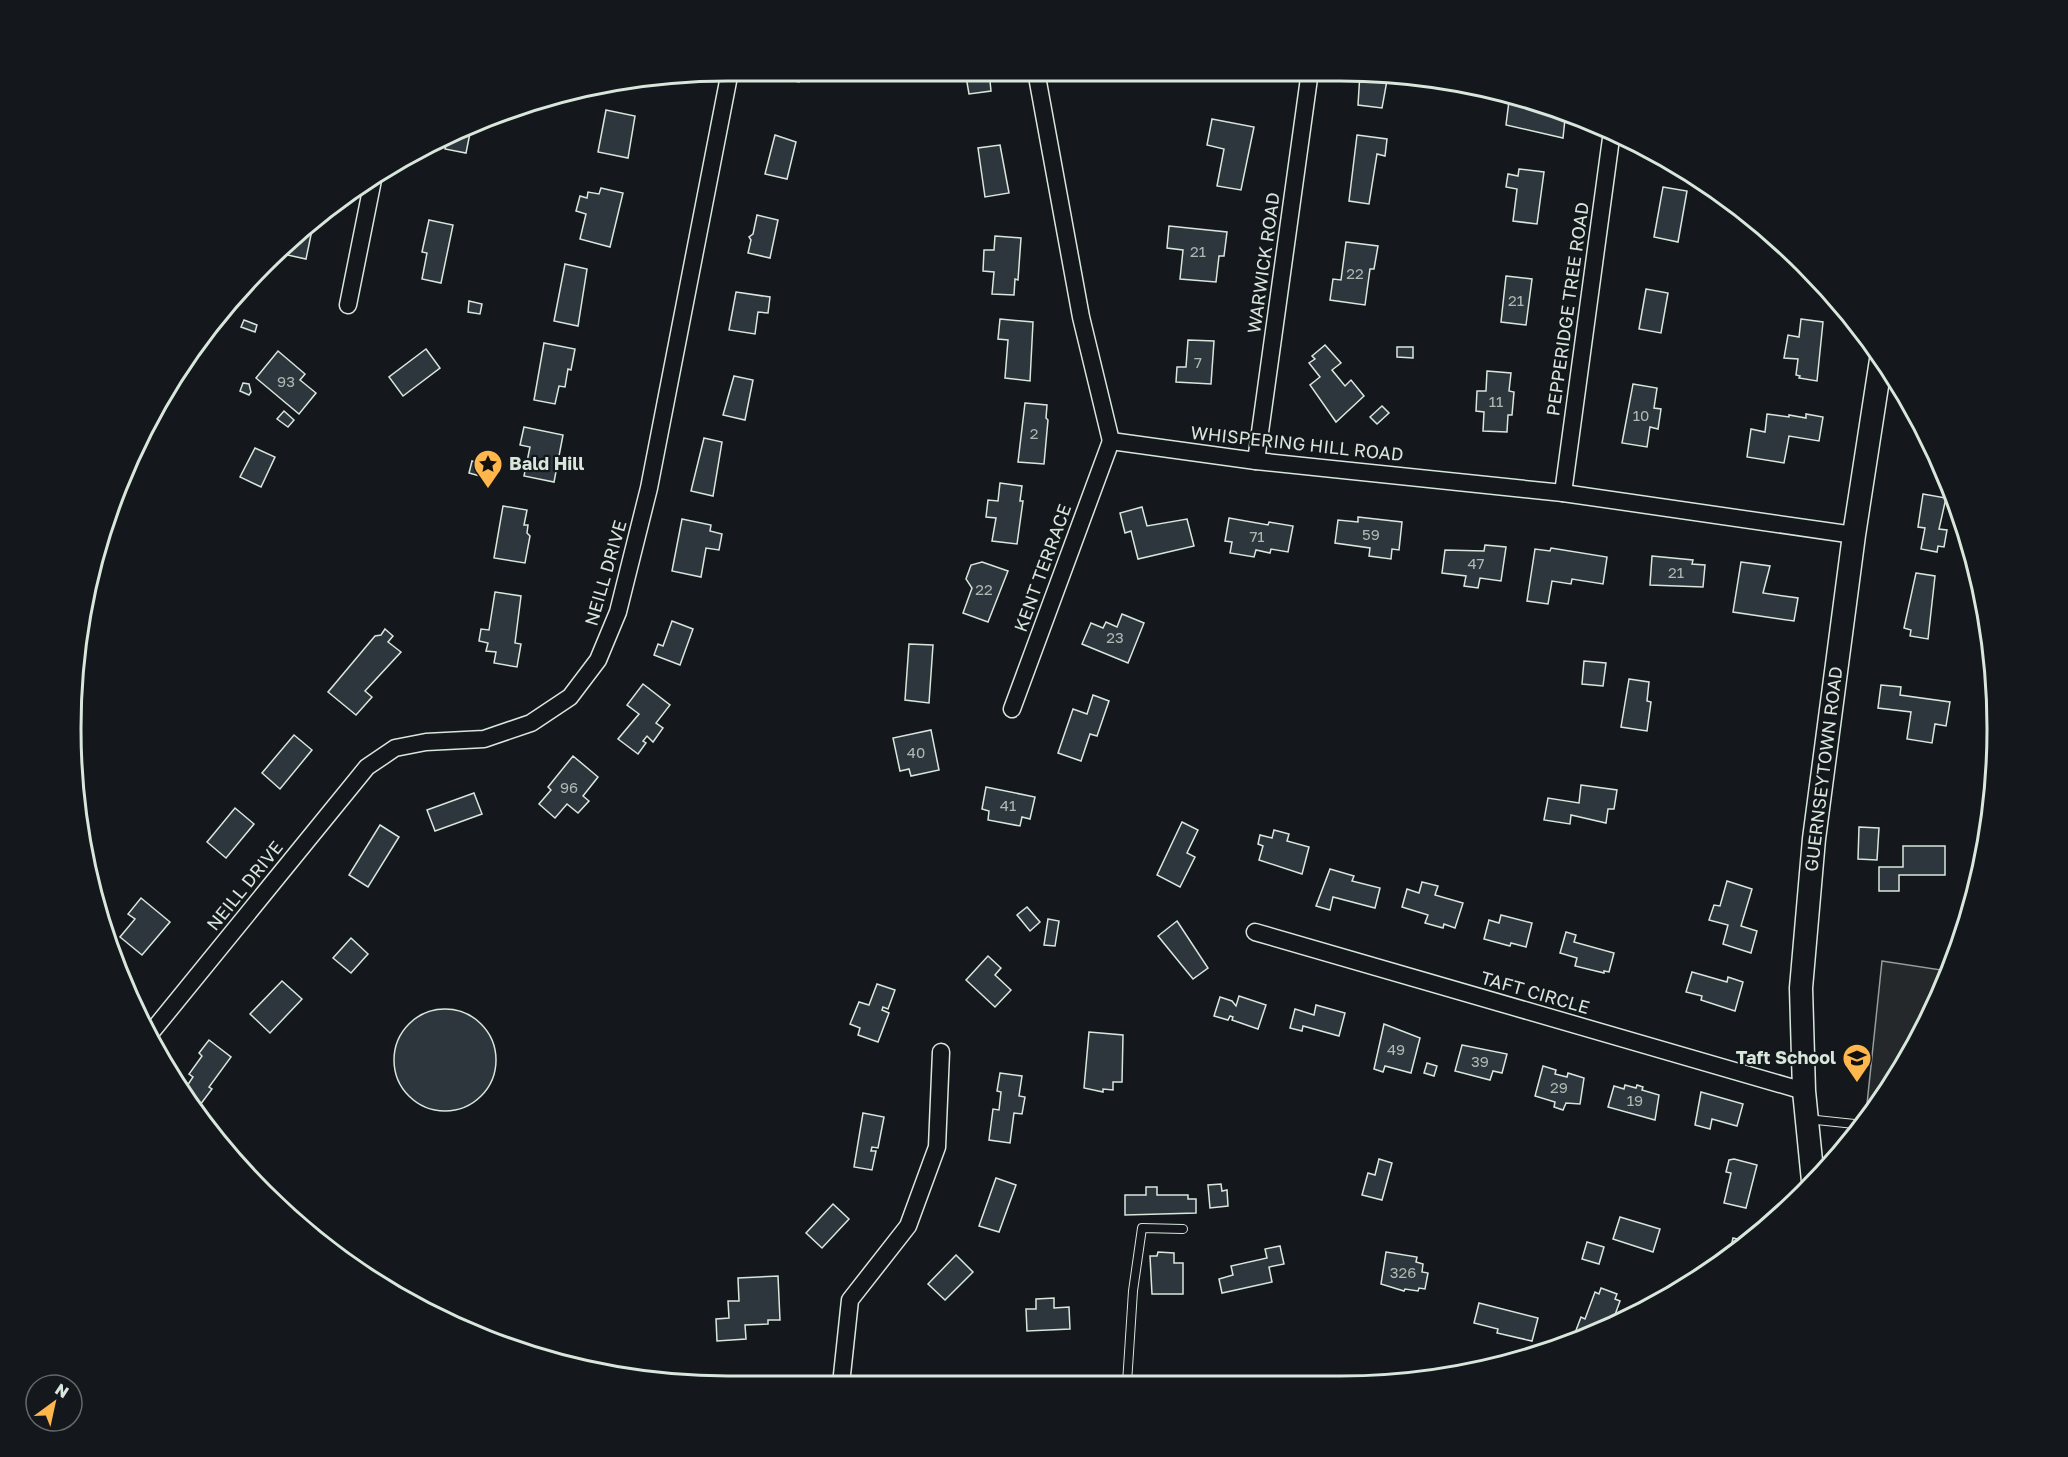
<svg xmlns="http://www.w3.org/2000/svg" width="2068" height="1457" font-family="'Golos Text',sans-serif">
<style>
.parking{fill:#24282b;stroke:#939e99;stroke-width:1.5}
.building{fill:#2c363c;stroke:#d8e6dc;stroke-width:1.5}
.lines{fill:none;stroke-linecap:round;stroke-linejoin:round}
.lane-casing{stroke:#d8e6dc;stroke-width:10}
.street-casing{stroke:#d8e6dc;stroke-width:19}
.secondary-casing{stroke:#d8e6dc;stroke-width:25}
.lane{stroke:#14181c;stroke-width:8}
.street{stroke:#14181c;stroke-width:16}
.secondary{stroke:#14181c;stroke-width:22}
.labels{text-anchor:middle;stroke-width:4.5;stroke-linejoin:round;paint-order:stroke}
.number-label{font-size:15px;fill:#adbab4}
.street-label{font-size:18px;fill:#d8e6dc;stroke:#14181c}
.poi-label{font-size:18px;font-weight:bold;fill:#d8e6dc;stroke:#14181c;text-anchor:start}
.rim{fill:none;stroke:#d8e6dc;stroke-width:3}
</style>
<rect width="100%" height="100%" fill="#14181c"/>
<path class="parking" d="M1882,961l66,10 -18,48 -65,104z"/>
<g class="building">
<path d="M779,71h22l-2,11 -22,-4z"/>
<path d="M965,71h24l2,20 -22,3z"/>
<path d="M1360,73l28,2 -6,33 -24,-3z"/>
<path d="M1509,101h19l25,8 -1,8 13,2 -2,19 -57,-13z"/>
<path d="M606,110l29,6 -7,42 -30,-6z"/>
<path d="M1212,119l42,8 -13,63 -24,-4 7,-37 -17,-4z"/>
<path d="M472,123l-6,30 -21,-4 3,-13z"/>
<path d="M775,135l21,7 -9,37 -22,-5z"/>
<path d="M1357,135l30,4 -2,17 -8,-2 -8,50 -20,-3z"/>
<path d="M1000,145l9,48 -24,4 -7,-49z"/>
<path d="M1519,169l25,3 -7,52 -24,-3 4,-32 -11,-2 2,-13 10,2z"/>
<path d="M1663,187l24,4 -9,51 -24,-5z"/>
<path d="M601,188l22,5 -13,54 -30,-8 6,-25 -10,-3 4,-15 7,2 1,-6 11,2z"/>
<path d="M757,215l21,5 -8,38 -22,-5 3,-13 -2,-3 4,-3z"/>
<path d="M429,220l24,5 -12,58 -19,-4 5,-26 -5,-1z"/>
<path d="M313,225l-7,34 -23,-5 1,-3z"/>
<path d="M1169,226l58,6 -3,24h-5l-3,26 -36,-3 3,-29 -16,-2z"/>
<path d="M995,236l26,2 -3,42 -3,-1 -1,16 -22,-1 2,-22 -11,-1 1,-21h10z"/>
<path d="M1346,242l32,4 -4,23h-4l-5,36 -35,-5 3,-21 8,1z"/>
<path d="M565,264l22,5 -9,57 -24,-5z"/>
<path d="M1506,276l26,3 -6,46 -25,-3z"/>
<path d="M1646,289l22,4 -7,40 -22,-4z"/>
<path d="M736,292l34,5 -2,16 -10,-1 -3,22 -26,-4z"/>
<path d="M469,301l13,3 -2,10 -12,-2z"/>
<path d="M1000,319l33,3 -3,59 -25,-3 3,-38 -10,-1z"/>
<path d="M1801,319l22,3 -6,59 -18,-3 1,-2 -4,-1 2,-16 -14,-1 4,-23 11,2z"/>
<path d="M244,320l13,5 -2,7 -14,-5z"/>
<path d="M1188,340l26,1 -3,43 -35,-2 1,-15h9z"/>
<path d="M544,343l31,6 -4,21 -3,-1 -3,18 -6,-1 -4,18 -21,-4z"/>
<path d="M1325,345l16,18 -9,7 13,16 6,-6 13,16 -28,26 -26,-37 10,-8 -11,-14 6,-4 -3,-3z"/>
<path d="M1397,347h16v11l-16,-1z"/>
<path d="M426,349l14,19 -37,28 -14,-19z"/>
<path d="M278,351l27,23 -5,6 16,13 -17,21 -43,-36z"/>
<path d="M1487,371l24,2 -2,18 5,1 -2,23h-4l-1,17 -24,-1 1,-19 -8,-1 1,-20h9z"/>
<path d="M734,376l19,4 -8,40 -22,-5z"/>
<path d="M243,383l6,1 2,8 -2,3 -9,-4z"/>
<path d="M1633,384l24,4 -3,20 7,1 -3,20 -8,-2 -3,20 -25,-4z"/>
<path d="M1025,403l22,2 -1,13 2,2 -4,44 -26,-2z"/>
<path d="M1382,406l7,7 -12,11 -7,-7z"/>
<path d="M284,411l10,9 -6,7 -11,-8z"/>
<path d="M1767,414l22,3v-2l17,3v-4l17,3 -4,24 -30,-5 -5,27 -37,-6 4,-28 14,3z"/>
<path d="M524,427l39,8 -9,47 -30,-6 6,-29 -10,-2z"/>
<path d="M704,438l18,4 -9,54 -22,-5z"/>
<path d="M255,448l20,9 -14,30 -21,-10z"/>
<path d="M472,461l11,3 -3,12 -11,-3z"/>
<path d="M1000,483l22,3 -2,15h3l-6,43 -25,-3 4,-23 -10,-1 2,-17 10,1z"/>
<path d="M1923,494l23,4 -7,31 8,1 -3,17 -6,-1 -1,6 -16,-3 4,-21 -7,-1z"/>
<path d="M503,506l24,4 -3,15h4l-1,8 3,3 -5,27 -31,-5z"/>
<path d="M1142,507l5,19 40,-7 7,27 -56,13 -7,-28 -6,2 -5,-20z"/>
<path d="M1358,517l44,5 -3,28 -7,-1 -1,10 -22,-3 1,-8 -35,-5 3,-23 20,2z"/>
<path d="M1229,518l39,7 1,-3 24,4 -5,26 -17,-3 -1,4 -14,-3 -2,7 -24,-4 2,-11 -7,-1z"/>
<path d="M682,519l29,6 -1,6 12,3 -3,16 -13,-2 -5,29 -29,-6z"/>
<path d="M1485,545l21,2 -5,34 -21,-3 -2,10 -14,-2 2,-10 -24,-3 3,-23 39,1z"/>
<path d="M1551,548l56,9 -4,27 -31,-5 -1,5 -19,-3 -4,23 -21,-3 8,-52 15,2z"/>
<path d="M1652,556l41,4 -1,4 13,1 -2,22 -53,-2z"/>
<path d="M982,562l26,9 -20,51 -25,-9 9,-25 -6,-9 5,-14z"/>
<path d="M1741,562l29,4 -7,27 35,5 -4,23 -61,-9z"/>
<path d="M1916,573l19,3 -7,63 -18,-3 1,-6 -7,-2z"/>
<path d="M495,592l26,4 -6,47 6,1 -4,23 -23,-4 2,-11 -10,-1 2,-8 -9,-2 2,-12 8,1z"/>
<path d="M1122,614l22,9 -16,40 -46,-19 9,-21 12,5 3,-6 11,5z"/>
<path d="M672,621l21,8 -13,36 -26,-10 4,-11 5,2z"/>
<path d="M385,629l8,7 -5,6 13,10 -36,39 7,6 -16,18 -28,-23 47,-56 6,-1z"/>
<path d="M909,644l24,1 -4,58 -24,-3z"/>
<path d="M1584,661l22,2 -3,23 -21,-2z"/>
<path d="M1629,679l20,3 -2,19 4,1 -4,29 -26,-4z"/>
<path d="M643,684l27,21 -14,18 7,5 -10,14 -6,-6 -4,5 3,2 -8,11 -20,-15 21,-25 -12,-9z"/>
<path d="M1881,685l20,2 -1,8 50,7 -4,24 -11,-2 -3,19 -25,-4 4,-27 -33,-4z"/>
<path d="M1093,695l16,6 -12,35 -7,-2 -9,27 -23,-8 15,-44 14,5z"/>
<path d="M931,730l8,40 -28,6 -2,-7 -9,2 -7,-33z"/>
<path d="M294,735l18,15 -32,39 -18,-16z"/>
<path d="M573,756l25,21 -15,19 6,5 -11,12 -11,-9 -12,14 -16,-14 12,-14 -3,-3z"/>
<path d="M1581,785l36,5 -3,19h-6l-2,14 -35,-8 -1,9 -26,-4 4,-22 31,5z"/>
<path d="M986,787l49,10 -5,22 -8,-2 -2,9 -32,-6 1,-9 -7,-2z"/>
<path d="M474,793l8,21 -47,17 -8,-21z"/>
<path d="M235,808l19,16 -28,34 -19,-16z"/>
<path d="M1182,822l16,8 -11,23 8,4 -15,30 -23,-12z"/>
<path d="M380,825l19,12 -31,50 -19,-12z"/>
<path d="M1859,827l20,1 -2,32 -19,-1z"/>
<path d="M1274,830l15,4 -2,7 22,6 -7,27 -43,-14 4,-14 -5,-2 2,-9 12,3z"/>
<path d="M1903,846h42v29h-46v16h-20v-24h24z"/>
<path d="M1330,869l24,7 -2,5 28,7 -5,20 -42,-11 -3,13 -14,-4z"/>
<path d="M1727,881l25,8 -11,37 16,5 -6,22 -28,-9 5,-19 -19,-5 5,-15 6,1z"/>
<path d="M1422,882l16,4 -3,9 28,8 -8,25 -11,-4 -1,4 -18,-5 3,-8 -26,-8 5,-18 12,4z"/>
<path d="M141,898l29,24 -28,33 -22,-18 15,-18 -7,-5z"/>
<path d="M1027,907l13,15 -10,9 -13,-16z"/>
<path d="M1501,915l31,8 -6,24 -15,-4 -1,3 -26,-7 5,-19 10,3z"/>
<path d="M1048,919l11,2 -4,25 -11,-1z"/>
<path d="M1177,921l31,47 -15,11 -35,-43z"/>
<path d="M1566,932l10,3 -2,7 40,11 -5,19 -5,-1v2l-29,-7 2,-8 -17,-5z"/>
<path d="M351,938l17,16 -17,19 -18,-15z"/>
<path d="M988,956l13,12 -6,7 16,15 -16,17 -29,-27z"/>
<path d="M1692,972l35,10 1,-5 15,5 -8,29 -34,-11 1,-4 -16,-4z"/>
<path d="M282,981l20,18 -32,34 -20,-19z"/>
<path d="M877,984l18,6 -7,19 -5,-2 -1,3 7,3 -11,29 -20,-7 2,-7 -10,-4 9,-22 10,3z"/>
<path d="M1239,996l27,9 -8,24 -26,-9 1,-3 -3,-1 -2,4 -14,-4 6,-19 12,4 4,5z"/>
<path d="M1316,1005l29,8 -6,23 -36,-10 -1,5 -12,-3 5,-19 19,6z"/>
<circle cx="445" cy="1060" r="51"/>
<path d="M1384,1024l36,14 -9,35 -26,-7 -2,6 -9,-3z"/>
<path d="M1089,1032l34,3 -1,47h-9v8l-10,-1v3l-19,-4z"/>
<path d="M209,1040l22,17 -22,30 3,2 -12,16 -15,-16 8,-12 -4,-3 13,-18 -3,-3z"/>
<path d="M1462,1045l45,9 -5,19 -9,-2 -3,9 -35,-9z"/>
<path d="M1427,1063l10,3 -3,10 -10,-3z"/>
<path d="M1543,1066l13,4 -1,4 12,3 1,-4 16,5 -4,26 -14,-1 -3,7 -9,-3 1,-5 -20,-6z"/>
<path d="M1000,1073l22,3 -3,20 6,1 -3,17 -8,-1 -4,30 -21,-3 4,-31 6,1 2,-18 -4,-1z"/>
<path d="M1625,1085l11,3 1,-3 6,2 -1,3 17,5 -4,25 -47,-13 6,-21 10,3z"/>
<path d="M1701,1092l42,12 -6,22 -25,-7 -2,10 -15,-4z"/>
<path d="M863,1113l21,4 -6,31 -6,-1 -1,4h5l-4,19 -18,-3z"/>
<path d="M1379,1159l13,4 -10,37 -20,-5 6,-22 7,2z"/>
<path d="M1734,1159l23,6 -11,43 -22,-5 7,-30 -5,-1 3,-12z"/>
<path d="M996,1178l20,7 -17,47 -20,-6z"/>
<path d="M1221,1184l1,7 5,-1 1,16 -18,2 -2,-23z"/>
<path d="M1146,1187h11v8h31v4h8v14l-71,2v-20h21z"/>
<path d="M833,1204l16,15 -27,29 -16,-15z"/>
<path d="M1620,1217l40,12 -7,23 -40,-13z"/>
<path d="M1733,1238l14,3 -17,11z"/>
<path d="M1587,1242l17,5 -5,17 -17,-5z"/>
<path d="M1280,1246l4,18 -15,3 3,15 -50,11 -3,-14 14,-4 -2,-9 36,-8 -2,-9z"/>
<path d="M1158,1252l16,1v10h9v31h-31l-2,-38h7z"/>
<path d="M1386,1252l31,5 -1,5 7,2 -1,8 6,1 -3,16 -6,-1 -1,3 -13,-2 -1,2 -23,-7z"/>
<path d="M956,1255l17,17 -28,28 -17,-16z"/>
<path d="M778,1276l2,44h-12v4l-23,1 1,14 -29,2 -1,-22 13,-1 -1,-17h11l-1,-23z"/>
<path d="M1601,1288l16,6 -2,5 5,2 -9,25 -39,15 9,-24 4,2 10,-27 4,2z"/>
<path d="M1054,1298v10l15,-1 1,22 -43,2 -1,-22h10v-10z"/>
<path d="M1479,1303l59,15 -6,23 -35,-8 1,-4 -24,-6z"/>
</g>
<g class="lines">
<g class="lane-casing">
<g id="lane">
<path d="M1807,1119l57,6"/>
<path d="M1127,1383l6,-92 9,-63 41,1"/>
</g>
</g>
<g class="street-casing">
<g id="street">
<path d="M1036,71l45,246 30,124 145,20 307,32 291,42"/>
<path d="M348,305l26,-130"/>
<path d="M1256,461l54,-390"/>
<path d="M1563,493l49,-362"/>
<path d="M1012,709l99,-268"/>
<path d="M1255,932l549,159"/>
<path d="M149,1035l218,-268 28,-19 31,-6 58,-3 47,-16 39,-26 28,-37 20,-48 31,-124 81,-417"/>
<path d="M841,1384l9,-84 58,-74 29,-79 4,-95"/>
</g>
</g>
<g class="secondary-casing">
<path id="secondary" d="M1813,1181l-9,-90 -3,-103 13,-149 40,-304 27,-175"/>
</g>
<use href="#lane" class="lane"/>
<use href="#street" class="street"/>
<use href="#secondary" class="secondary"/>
</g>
<defs>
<g id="sight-pin" transform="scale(1.5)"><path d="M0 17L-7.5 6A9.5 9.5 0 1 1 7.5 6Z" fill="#ffb74d" stroke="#14181c"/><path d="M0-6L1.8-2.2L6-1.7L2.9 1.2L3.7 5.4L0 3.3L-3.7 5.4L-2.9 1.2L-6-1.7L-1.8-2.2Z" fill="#111"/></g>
<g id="school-pin" transform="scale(1.5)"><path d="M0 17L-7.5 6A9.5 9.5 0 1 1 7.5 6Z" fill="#ffb74d" stroke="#14181c"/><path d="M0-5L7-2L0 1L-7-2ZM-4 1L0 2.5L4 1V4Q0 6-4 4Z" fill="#111"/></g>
</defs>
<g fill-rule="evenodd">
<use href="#sight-pin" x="488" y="464"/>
<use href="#school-pin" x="1857" y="1058"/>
</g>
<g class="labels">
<g class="number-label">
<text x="1198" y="257">21</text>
<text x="1355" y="279">22</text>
<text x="1516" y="306">21</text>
<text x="1198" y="368">7</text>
<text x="286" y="387">93</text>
<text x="1496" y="407">11</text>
<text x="1641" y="421">10</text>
<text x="1034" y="439">2</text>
<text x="1371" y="540">59</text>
<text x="1257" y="542">71</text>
<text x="1476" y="569">47</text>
<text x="1676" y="578">21</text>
<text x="984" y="595">22</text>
<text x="1115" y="643">23</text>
<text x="916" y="758">40</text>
<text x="569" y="793">96</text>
<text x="1008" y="811">41</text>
<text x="1396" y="1055">49</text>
<text x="1480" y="1067">39</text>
<text x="1559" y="1093">29</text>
<text x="1635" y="1106">19</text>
<text x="1403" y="1278">326</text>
</g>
<g class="street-label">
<text transform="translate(1264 263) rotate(-82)" y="6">WARWICK ROAD</text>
<text transform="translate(1568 309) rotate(-82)" y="6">PEPPERIDGE TREE ROAD</text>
<text transform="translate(1297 444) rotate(6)" y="6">WHISPERING HILL ROAD</text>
<text transform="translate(1043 568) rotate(-70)" y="6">KENT TERRACE</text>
<text transform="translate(606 573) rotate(-74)" y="6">NEILL DRIVE</text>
<text transform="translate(1824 769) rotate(-83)" y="6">GUERNSEYTOWN ROAD</text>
<text transform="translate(245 886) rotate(-51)" y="6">NEILL DRIVE</text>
<text transform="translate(1535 993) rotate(16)" y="6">TAFT CIRCLE</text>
</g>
<g class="poi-label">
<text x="509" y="470">Bald Hill</text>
<text x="1836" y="1064" text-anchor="end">Taft School</text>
</g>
</g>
<path d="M0 0H2068V1457H0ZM728 81H1340A647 647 0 0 1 1987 728V729A647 647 0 0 1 1340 1376H728A647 647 0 0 1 81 729V728A647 647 0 0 1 728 81Z" fill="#14181c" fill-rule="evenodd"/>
<path class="rim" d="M728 81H1340A647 647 0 0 1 1987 728V729A647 647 0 0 1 1340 1376H728A647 647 0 0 1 81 729V728A647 647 0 0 1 728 81Z"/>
<g transform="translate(54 1403) rotate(33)"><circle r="28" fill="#14181c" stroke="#626a69" stroke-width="1.5"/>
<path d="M0-4.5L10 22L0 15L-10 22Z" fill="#ffb74d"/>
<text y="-9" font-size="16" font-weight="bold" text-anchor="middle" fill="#d8e6dc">N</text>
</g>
</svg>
